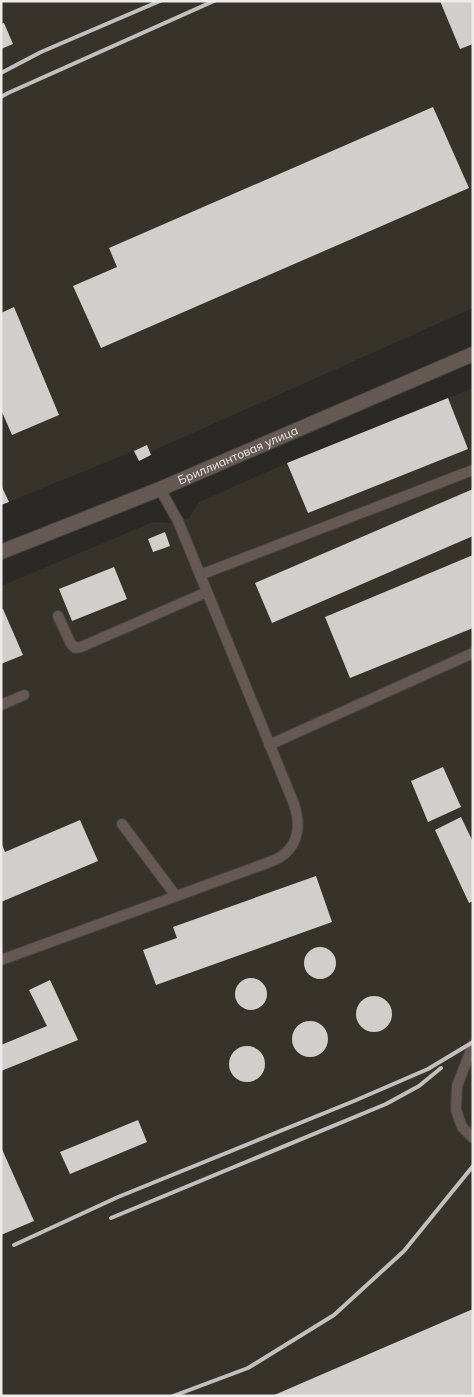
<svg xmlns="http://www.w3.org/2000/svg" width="474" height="1397" font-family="Mulish,sans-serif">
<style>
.built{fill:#37332b}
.building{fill:#d1cfcb}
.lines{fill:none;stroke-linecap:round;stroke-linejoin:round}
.service-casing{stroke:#454442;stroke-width:12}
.minor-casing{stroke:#454442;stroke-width:16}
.service{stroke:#665953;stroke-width:10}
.minor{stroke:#665953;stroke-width:14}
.rail{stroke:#c1c0bf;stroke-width:4}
.labels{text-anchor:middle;stroke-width:5;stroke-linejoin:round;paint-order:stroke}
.street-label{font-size:12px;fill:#edeceb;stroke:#2a2926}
</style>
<rect width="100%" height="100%" fill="#2a2926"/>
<g class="built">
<path d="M1,1h472v307l-323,144 1,3 -12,6 -5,-10 -133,54z"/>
<path d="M473,388v1008h-472v-810l152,-64 16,1 20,-5 10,-16 88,-39z"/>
</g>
<g class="building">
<path d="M440,1h33v43l-13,5z"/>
<path d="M4,23l9,21 -12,5v-25z"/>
<path d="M433,107l36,81 -368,160 -28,-62 44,-19 -8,-19z"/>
<path d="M14,307l45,108 -47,20 -10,-23 -1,1v-100z"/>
<path d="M448,398l20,51 -160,64 -21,-50z"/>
<path d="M147,445l4,10 -12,6 -5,-10z"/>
<path d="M1,485l8,17 -8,3z"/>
<path d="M473,489v47l-201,87 -17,-40z"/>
<path d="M165,532l5,14 -17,6 -5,-13z"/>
<path d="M473,555v73l-123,50 -25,-61z"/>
<path d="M114,567l13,32 -55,22 -13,-32z"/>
<path d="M3,609l20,46 -22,9v-54z"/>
<path d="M443,767l18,40 -33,15 -17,-41z"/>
<path d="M461,817l12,25v59l-4,2 -34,-73z"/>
<path d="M80,820l18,41 -97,41v-60l4,10z"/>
<path d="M316,876l16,46 -176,63 -13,-35 34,-12 -4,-11z"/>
<circle cx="320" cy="963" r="16"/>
<circle cx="251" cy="994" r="16"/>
<path d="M50,980l28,60 -77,31v-26l46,-19 -18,-36z"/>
<circle cx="374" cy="1014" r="18"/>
<circle cx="310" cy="1039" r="18"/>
<circle cx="247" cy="1064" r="18"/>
<path d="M138,1120l9,22 -77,32 -10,-22z"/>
<path d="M1,1147l33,74 -33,14z"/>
<path d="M473,1309v87h-201z"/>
</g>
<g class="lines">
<g class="service-casing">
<g id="service">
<path d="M200,575l273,-105"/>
<path d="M58,616l13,28 4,4 6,-1 126,-55"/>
<path d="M1,705l23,-10"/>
<path d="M269,745l204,-92"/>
<path d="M122,824l54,72"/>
<path d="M1,960l266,-97c5,-2 11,-4 15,-7 18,-13 18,-34 12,-52l-116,-283 -18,-32"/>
<path d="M473,1045l-16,41 -1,24 6,17 11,11"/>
</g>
</g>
<g class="minor-casing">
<g id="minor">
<path id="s1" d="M1,552l159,-63 313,-135"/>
</g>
</g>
<use href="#service" class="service"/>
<use href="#minor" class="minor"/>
<g class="rail">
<path d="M1,73l40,-21 119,-51"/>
<path d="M1,97l7,-4 206,-92"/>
<path d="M111,1218l275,-114 33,-18 22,-18"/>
<path d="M14,1245l104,-48 236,-96 74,-32 45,-27"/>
<path d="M173,1396l75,-28 86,-53 70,-64 69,-85"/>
</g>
</g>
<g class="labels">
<g class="street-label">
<text dy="4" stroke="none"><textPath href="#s1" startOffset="256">Бриллиантовая улица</textPath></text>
</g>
</g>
<rect width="474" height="1397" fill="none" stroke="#edeceb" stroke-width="5"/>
</svg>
